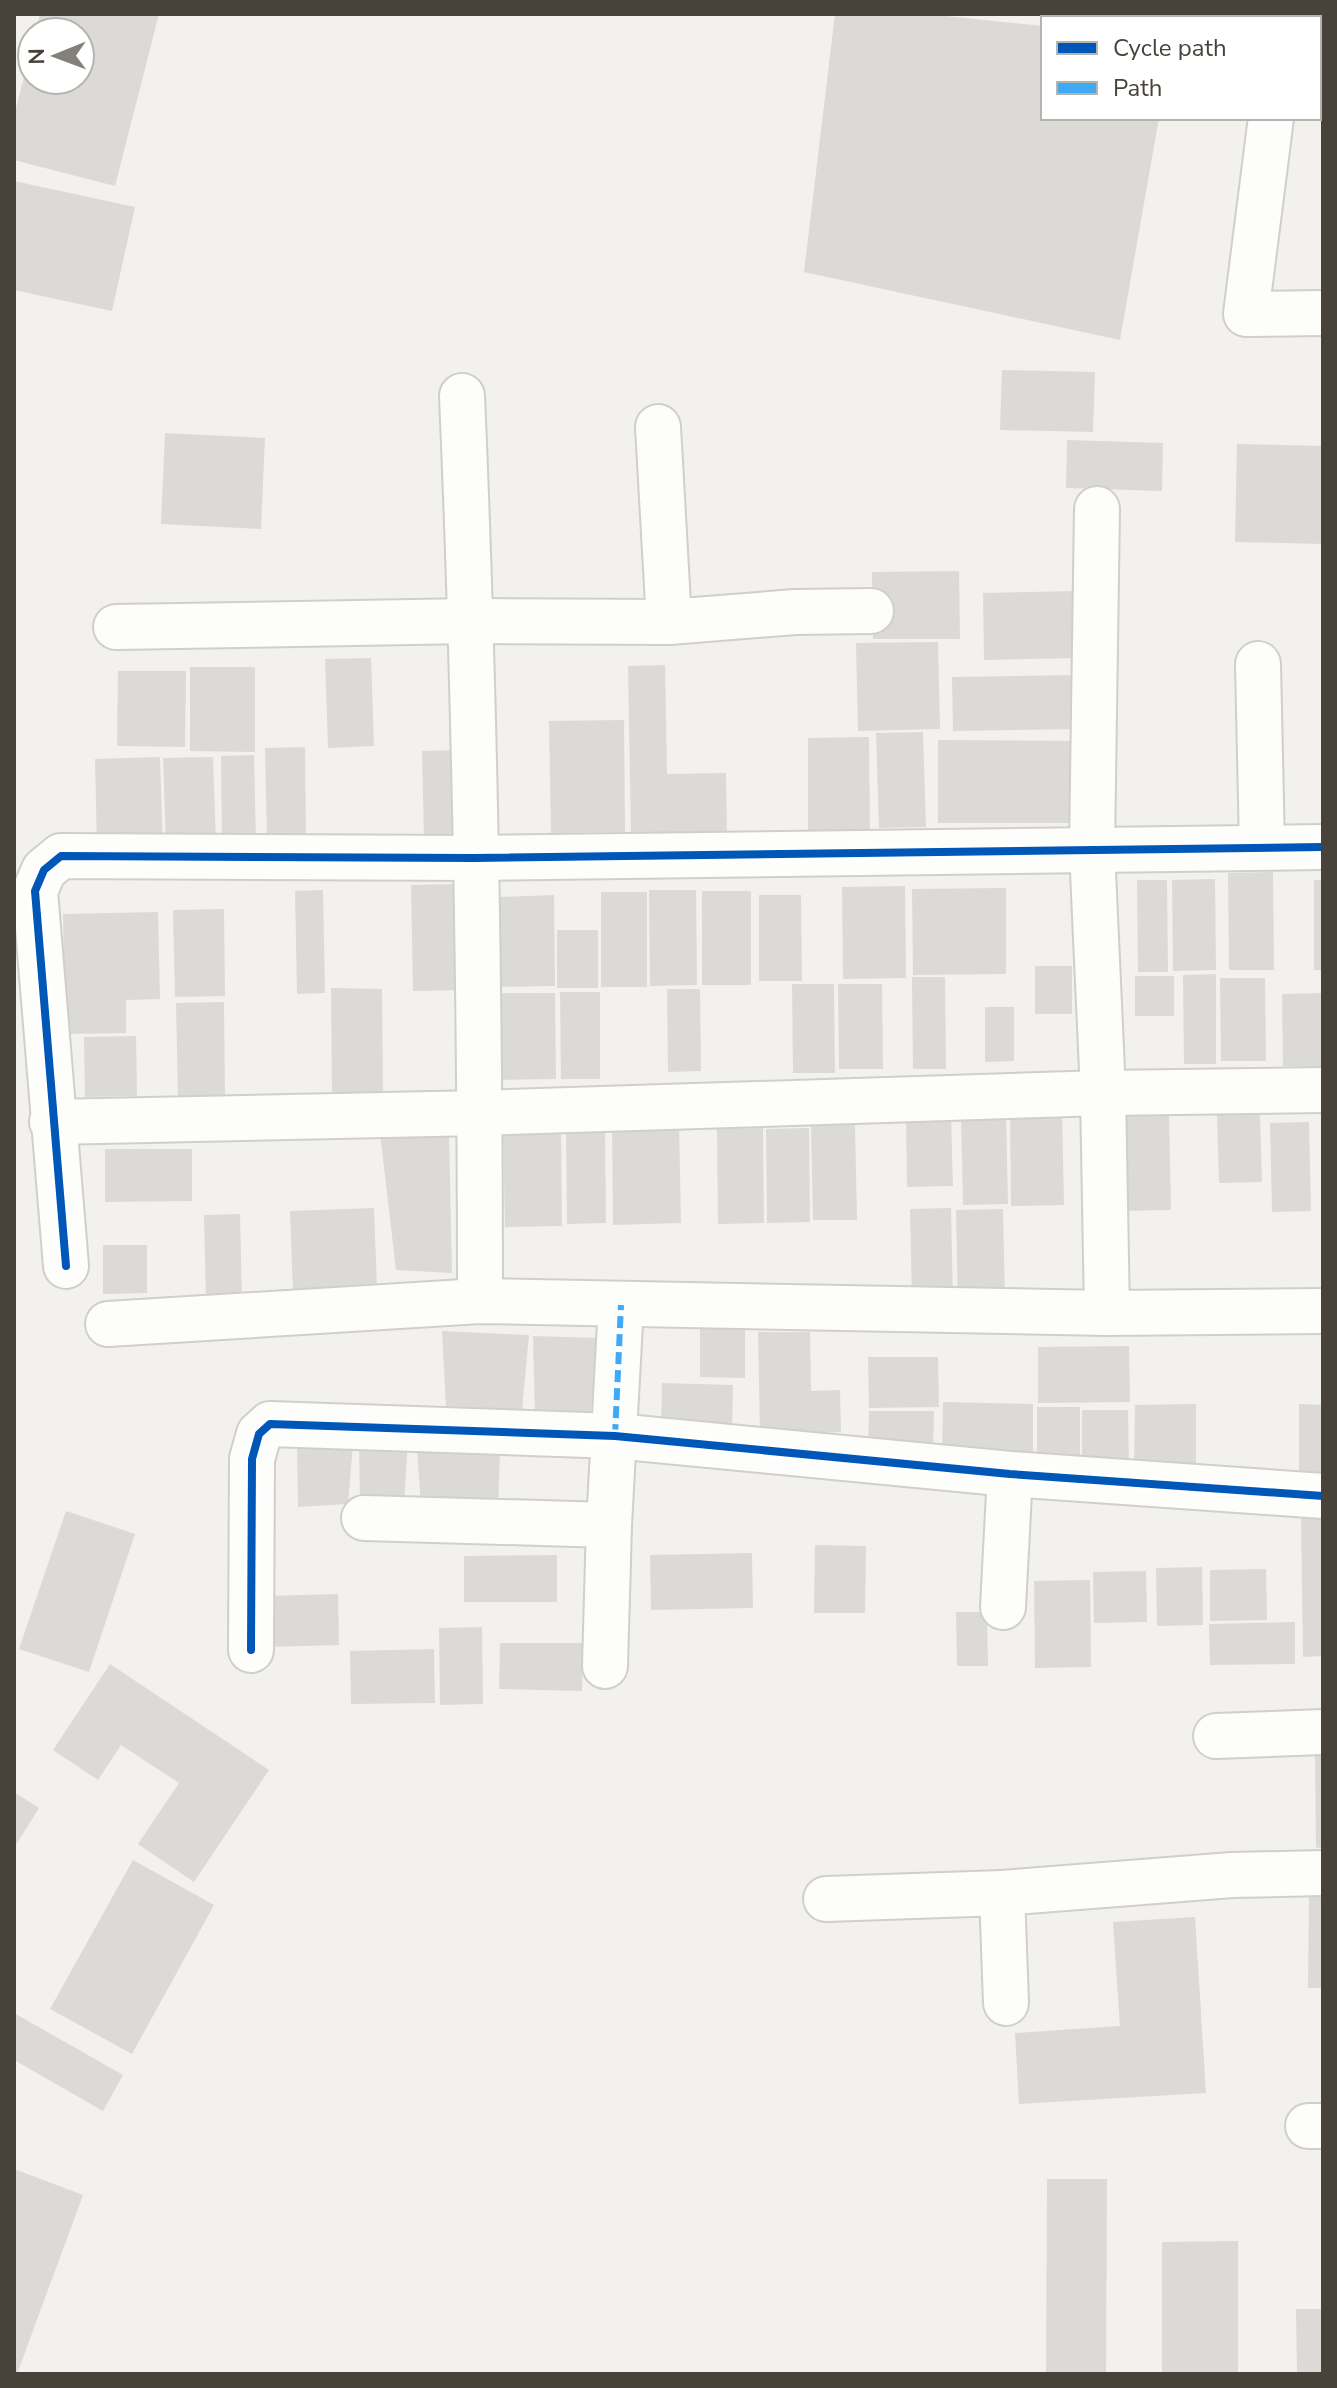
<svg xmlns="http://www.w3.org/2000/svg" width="1337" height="2388" font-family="'Nunito Sans',sans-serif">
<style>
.building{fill:#dbdad6}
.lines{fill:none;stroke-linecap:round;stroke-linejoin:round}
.minor-casing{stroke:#d0cfcb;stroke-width:48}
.minor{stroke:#fdfdfc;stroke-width:44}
.quiet{stroke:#3fa9f5;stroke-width:6;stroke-dasharray:12 6;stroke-linecap:butt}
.cycleway-casing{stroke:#fff;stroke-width:13}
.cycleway{stroke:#0057b8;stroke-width:8}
</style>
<rect width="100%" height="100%" fill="#f2f1ee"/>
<g class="building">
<path d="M40,14h119l-44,172 -101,-26v-44l17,-66 1,30h48v-48h-44z"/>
<path d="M835,14h92l116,12v92h116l-39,222 -316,-68z"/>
<path d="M14,181l121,26 -23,104 -98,-21z"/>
<path d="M1002,370l93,2 -2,60 -93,-2z"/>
<path d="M165,433l100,5 -4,91 -100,-5z"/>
<path d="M1067,440l96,3 -1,48 -96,-3z"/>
<path d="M1237,444l86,2v98l-88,-2z"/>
<path d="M959,571l1,68h-87l-1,-67z"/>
<path d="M1077,591l1,67 -94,2 -1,-67z"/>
<path d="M938,642l2,87 -82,2 -2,-88z"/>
<path d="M371,658l3,88 -46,2 -3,-89z"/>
<path d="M665,665l2,109 59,-1 1,61 -96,1 -3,-169z"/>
<path d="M190,667h65v85l-65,-1z"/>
<path d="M118,671h68l-1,76 -68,-1z"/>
<path d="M1077,675l1,54 -125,2 -1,-54z"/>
<path d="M624,720l1,112 -74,1 -2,-112z"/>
<path d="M923,732l3,95 -47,1 -3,-95z"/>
<path d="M869,737l1,94 -62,1v-94z"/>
<path d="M938,740l143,1v82h-143z"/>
<path d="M305,747l1,92 -39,1 -2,-92z"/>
<path d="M459,750l2,86 -37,1 -2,-86z"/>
<path d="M254,755l2,89 -34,1 -1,-89z"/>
<path d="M160,757l3,91 -66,2 -2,-91z"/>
<path d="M213,757l3,88 -50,1 -3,-88z"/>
<path d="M1273,872l1,98h-45l-1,-97z"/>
<path d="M1215,879l1,91 -43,1 -1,-91z"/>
<path d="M1137,880h30l1,92h-30z"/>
<rect x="1314" y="880" width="9" height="90"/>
<path d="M464,884l2,106 -53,1 -2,-106z"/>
<path d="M905,886l1,92 -63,1 -1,-92z"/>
<path d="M1006,888v86l-93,1 -1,-86z"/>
<path d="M323,890l2,103 -28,1 -2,-103z"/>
<path d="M649,890h47l1,95 -47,1z"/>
<rect x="702" y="891" width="49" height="94"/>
<rect x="601" y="892" width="46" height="95"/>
<path d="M554,895l1,91 -54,1 -2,-90z"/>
<path d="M759,895h42l1,86h-43z"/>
<path d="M224,909l1,87 -50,1 -2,-87z"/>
<path d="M158,912l2,87 -34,1v33l-61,1 -2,-120z"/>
<rect x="557" y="930" width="41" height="58"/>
<rect x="1035" y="966" width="37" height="48"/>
<path d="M1216,974v90h-32l-1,-89z"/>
<rect x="1135" y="976" width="39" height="40"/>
<path d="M912,977h33l1,92h-33z"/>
<path d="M1220,978h45l1,83h-45z"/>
<path d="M792,984h42l1,89h-42z"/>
<path d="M838,984h44l1,85h-44z"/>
<path d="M331,988l51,1 1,105h-51z"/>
<path d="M667,989h33l1,82 -33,1z"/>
<path d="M560,992h40v87h-39z"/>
<path d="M496,993h59l1,86 -60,1z"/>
<path d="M1322,993v73h-39l-1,-72z"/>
<path d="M224,1002l1,96 -47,1 -2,-96z"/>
<path d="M985,1007h29v54l-29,1z"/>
<path d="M136,1036l1,60 -52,1 -1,-60z"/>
<path d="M1062,1112l2,93 -53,1 -1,-93z"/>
<path d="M961,1114h45l2,90 -45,1z"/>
<path d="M1260,1114l2,68 -43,1 -2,-68z"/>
<path d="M1169,1115l2,95 -51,1 -2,-95z"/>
<path d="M951,1118l2,68 -46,1 -1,-68z"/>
<path d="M1309,1122l2,89 -39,1 -2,-89z"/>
<path d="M679,1124l2,99 -68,2 -1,-100z"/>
<path d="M811,1125h44l2,95h-44z"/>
<path d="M561,1128l1,98 -57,1 -2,-98z"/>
<path d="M605,1128l1,95 -39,1 -1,-95z"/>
<path d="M763,1128l1,95 -46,1 -1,-95z"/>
<path d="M809,1128l1,94 -43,1 -1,-94z"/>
<path d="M449,1131l3,142 -56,-3 -16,-137z"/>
<path d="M105,1149h87v52l-87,1z"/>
<path d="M374,1208l3,81 -84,3 -3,-81z"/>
<path d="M951,1208l2,94 -41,1 -2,-94z"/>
<path d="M1003,1209l2,94 -47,1 -2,-94z"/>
<path d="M240,1214l2,86 -36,1 -2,-86z"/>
<path d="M103,1245h44v48l-44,1z"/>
<path d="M700,1329h45v49l-45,-1z"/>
<path d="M442,1331l87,4 -7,75 -76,-4z"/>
<path d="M758,1332h52l1,59 29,-1 1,42 -81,1z"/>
<path d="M533,1336l66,2 -9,78h-55z"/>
<path d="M1129,1346l1,56 -92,1v-56z"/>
<path d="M868,1357h70l1,50 -70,1z"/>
<path d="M662,1383l71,2 -1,47 -71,-2z"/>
<path d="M943,1402l90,2v57l-91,-2z"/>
<path d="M1196,1404v66l-62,1 1,-66z"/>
<path d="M1299,1404l24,1v68h-24z"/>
<rect x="1037" y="1407" width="43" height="54"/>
<path d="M1082,1410h46l1,55h-47z"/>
<path d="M869,1411h65l-1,44 -65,-1z"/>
<path d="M359,1439h49l-4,65 -44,1z"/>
<path d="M297,1443l56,1 -5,60 -50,3z"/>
<path d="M417,1448l83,1 -2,58h-77z"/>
<path d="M66,1511l69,23 -46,138 -70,-23z"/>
<path d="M1301,1516h22v140l-20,1z"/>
<path d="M815,1545l51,1 -1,67h-51z"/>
<path d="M752,1553l1,55 -102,2 -1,-55z"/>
<path d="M557,1555v47h-93v-46z"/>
<path d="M1202,1567l1,58 -46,1 -1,-58z"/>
<path d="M1266,1569l1,51 -57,1v-51z"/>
<path d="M1146,1571l1,51 -53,1 -1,-51z"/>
<path d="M1090,1580l1,87 -56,1 -1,-87z"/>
<path d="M338,1594l1,51 -72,2 -1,-51z"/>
<path d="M956,1612h31l1,54h-31z"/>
<path d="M1295,1622v42l-85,1 -1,-41z"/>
<path d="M482,1627l1,77 -43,1 -1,-77z"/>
<path d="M500,1643h83l-1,48 -83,-2z"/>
<path d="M434,1649l1,54 -84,1 -1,-53z"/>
<path d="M110,1664l159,106 -75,112 -56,-38 41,-61 -58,-38 -23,35 -45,-30z"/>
<path d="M1315,1754h8v93l-7,1z"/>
<path d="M14,1792l25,16 -25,40z"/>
<path d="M133,1860l81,45 -82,149 -82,-45z"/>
<path d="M1309,1897h14v91h-15z"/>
<path d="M1195,1917l11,176 -187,11 -4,-71 105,-7 -7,-104z"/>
<path d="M14,2013l109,62 -20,36 -89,-51z"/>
<path d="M14,2169l69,26 -66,179h-3z"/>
<path d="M1047,2179h60l-1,195h-60z"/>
<path d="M1238,2241v133h-76v-132z"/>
<path d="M1296,2309h27v65h-26z"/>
</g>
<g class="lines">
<g class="minor-casing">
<g id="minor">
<path d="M1283,18l1,-4"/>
<path d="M1271,118l-25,196 77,-1"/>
<path d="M462,396c13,302 18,604 18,905"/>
<path d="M658,427l11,195"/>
<path d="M1097,509l-5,340 11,244 4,220"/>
<path d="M116,627l355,-6 198,1 126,-10 76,-1"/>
<path d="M1258,664l4,183"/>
<path d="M52,1122l428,-9 623,-20 220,-3"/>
<path d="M66,1266l-31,-375 9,-21 17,-14 413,2 849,-11"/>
<path d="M108,1324l372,-23 627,12 216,-2"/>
<path d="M364,1518l245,7 12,-220"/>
<path d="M1003,1607l7,-133"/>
<path d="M251,1650l1,-191 7,-25 11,-10 345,12 395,38 313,22"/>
<path d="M605,1666l4,-141"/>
<path d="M1216,1736l107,-4"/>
<path d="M1002,1893l4,110"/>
<path d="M826,1899l176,-6 230,-18 91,-2"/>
<path d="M1308,2126h15"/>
</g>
</g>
<use href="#minor" class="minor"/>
<path class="quiet" d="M615,1436l6,-131"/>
<g class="cycleway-casing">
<g id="cycleway">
<path d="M66,1266l-31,-375 9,-21 17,-14 413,2 849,-11"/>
<path d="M251,1650l1,-191 7,-25 11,-10 345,12 395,38 313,22"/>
</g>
</g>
<use href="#cycleway" class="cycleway"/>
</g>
<rect width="1337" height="2388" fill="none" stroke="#47433a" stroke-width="32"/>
<rect x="1041" y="16" width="280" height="104" fill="#ffffff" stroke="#b5b4b0" stroke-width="2"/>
<rect x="1057" y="42" width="40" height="12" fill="#0057b8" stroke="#b5b4b0" stroke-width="2"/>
<text x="1113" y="56" font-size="24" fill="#47433a">Cycle path</text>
<rect x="1057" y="82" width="40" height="12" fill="#3fa9f5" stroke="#b5b4b0" stroke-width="2"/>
<text x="1113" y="96" font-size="24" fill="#47433a">Path</text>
<g transform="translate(56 56) rotate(269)"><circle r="38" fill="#ffffff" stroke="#b5b4b0" stroke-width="2"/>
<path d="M0-6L14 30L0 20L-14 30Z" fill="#838079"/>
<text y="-12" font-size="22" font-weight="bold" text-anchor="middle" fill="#47433a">N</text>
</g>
</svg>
